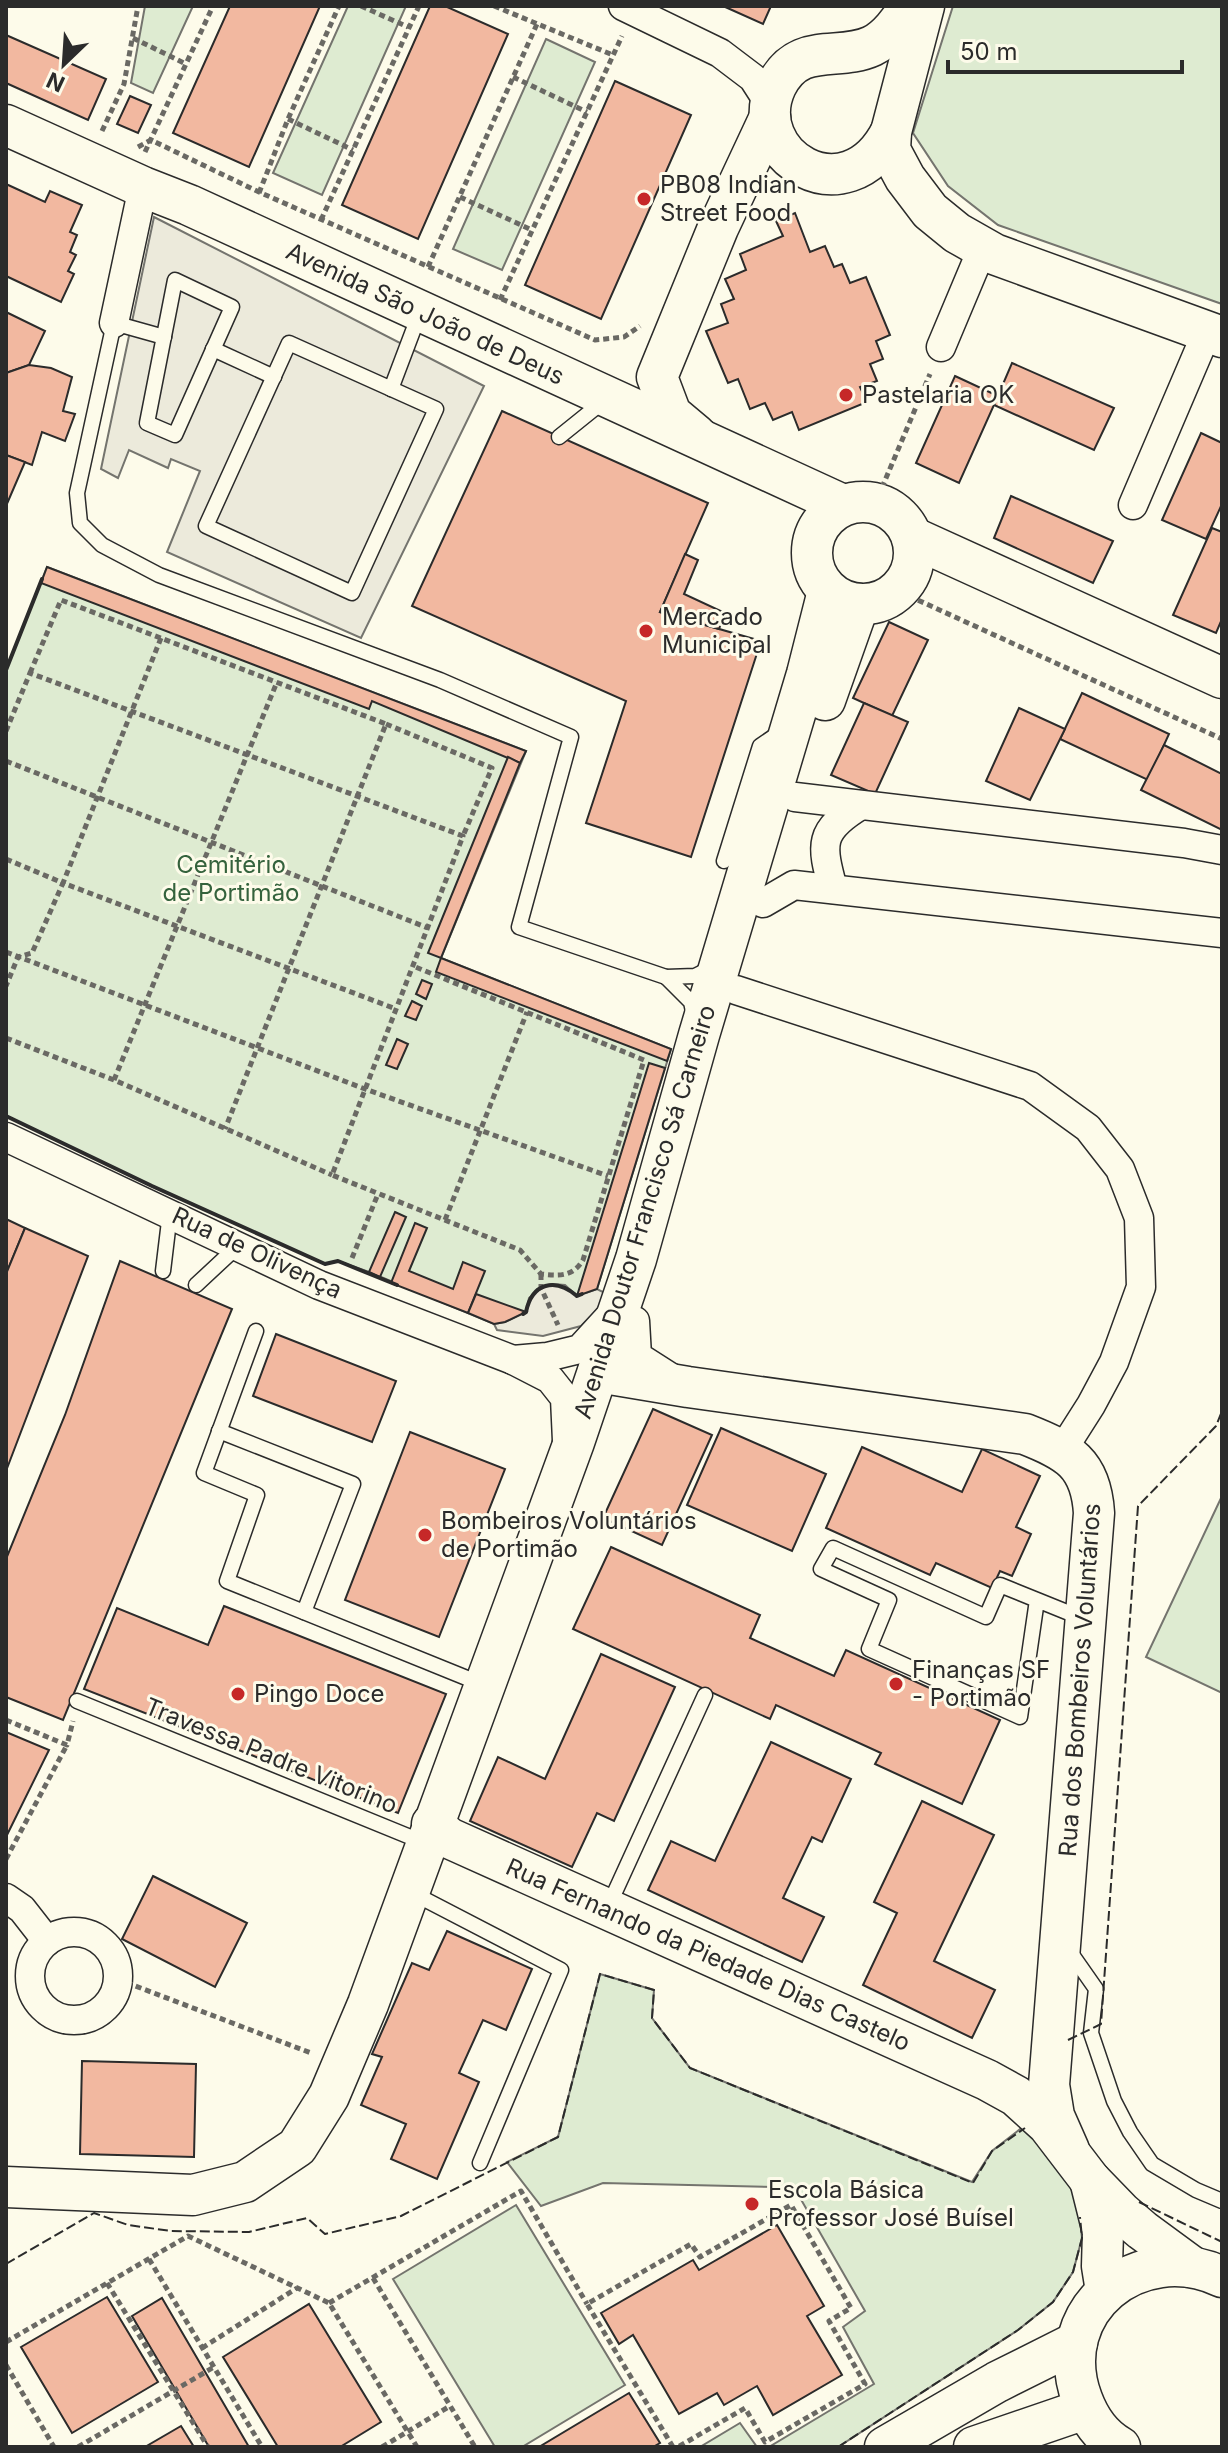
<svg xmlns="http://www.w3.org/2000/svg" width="1228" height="2453" font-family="Inter,sans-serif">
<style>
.green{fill:#deebd1;stroke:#74746e;stroke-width:2}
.parking{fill:#eceadb;stroke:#74746e;stroke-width:2}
.building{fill:#f2b8a0;stroke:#2b2b2b;stroke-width:2}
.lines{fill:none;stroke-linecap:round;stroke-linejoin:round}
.lane-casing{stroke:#2b2b2b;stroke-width:17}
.street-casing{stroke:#2b2b2b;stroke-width:31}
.secondary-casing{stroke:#2b2b2b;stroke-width:43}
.path{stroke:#6a6964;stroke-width:5;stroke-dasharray:6 4;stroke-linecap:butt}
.lane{stroke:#fdfbea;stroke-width:14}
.street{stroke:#fdfbea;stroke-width:28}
.secondary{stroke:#fdfbea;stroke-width:40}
.fence{stroke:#2b2b2b;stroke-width:2;stroke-dasharray:10 4;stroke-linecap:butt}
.wall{stroke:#2b2b2b;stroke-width:4}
.poi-dot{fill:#c62828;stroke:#fdfbea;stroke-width:3}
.labels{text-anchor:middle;stroke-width:6;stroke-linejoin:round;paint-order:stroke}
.poi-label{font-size:24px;fill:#2b2b2b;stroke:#fdfbea;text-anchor:start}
.street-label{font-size:24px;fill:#2b2b2b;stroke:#fdfbea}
.park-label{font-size:24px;fill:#34623c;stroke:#fdfbea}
</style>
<rect width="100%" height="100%" fill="#fdfbea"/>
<g class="green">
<path d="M145,6h48l-40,87 -22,-10z"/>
<path d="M348,6h58l-84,189 -49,-22z"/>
<path d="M953,6h269v298l-224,-79 -50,-39 -35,-53z"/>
<path d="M546,39l49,23 -93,208 -49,-21z"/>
<path d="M47,567l479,184 -85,207 230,91 -74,240 -20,7 -25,-12c-16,5 -23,12 -26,28l-21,10 -11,2 -125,-52 -31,-11 -13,3 -173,-78 -146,-70v-446z"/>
<path d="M1222,1496v197l-76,-36z"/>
<path d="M600,1974l54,16 -2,28 38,50 282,114 20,-31 32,-25 53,68 5,44 -9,34 -20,30 -35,28 -180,117h-69l105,-63 -31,-57 22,-16 -66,-115 -22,-9 -174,-4 -62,23 -34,-44 51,-25z"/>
<path d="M516,2205l109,180 -103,62h-27l-102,-168z"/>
<path d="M740,2423l17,24h-57z"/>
</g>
<g class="parking">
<path d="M154,217l330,169 -123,252 -194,-86 33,-81 -29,-12 -3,9 -39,-18 -11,28 -17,-9z"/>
<path d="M552,1284l13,1 12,11 20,-7 8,4 -6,15 -18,18 -38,10 -46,-6 -3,-6 11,-2 21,-10 3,-14 12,-10z"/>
</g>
<g class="building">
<path d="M230,6h90l-71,161 -76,-34z"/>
<path d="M430,6h15l63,28 -90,205 -76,-34z"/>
<path d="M723,6h48l-8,18z"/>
<path d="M6,35l100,44 -18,41 -82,-37z"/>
<path d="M615,81l76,34 -90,204 -76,-34z"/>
<path d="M130,96l21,9 -13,28 -21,-9z"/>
<path d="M6,184l39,18 5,-11 32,14 -12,27 7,3 -7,17 6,3 -8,16 6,3 -13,28 -55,-26z"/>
<path d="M795,213l15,39 15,-6 9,21 8,-3 8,19 16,-6 24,58 -14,6 7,18 -13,5 7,17 -17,6 7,15 -68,28 -7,-18 -19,8 -8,-17 -15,6 -12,-30 -10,4 -22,-52 22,-8 -7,-19 13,-5 -9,-20 21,-9 -6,-16 43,-18 -7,-15z"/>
<path d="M6,312l39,19 -16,34 -23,8z"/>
<path d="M1012,363l102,45 -20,42 -100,-45z"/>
<path d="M29,365l22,3 21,9 -9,34 12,3 -10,27 -23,-9 -10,33 -26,-10v-82z"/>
<path d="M955,376l43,20 -39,87 -43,-20z"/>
<path d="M502,411l206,92 -48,109 101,29 -70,216 -105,-34 40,-122 -214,-95z"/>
<path d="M1201,433l21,10v61l-16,35 -44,-19z"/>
<path d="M6,455l19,7 -19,44z"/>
<path d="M1011,496l102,45 -20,42 -99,-45z"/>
<path d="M1212,528l10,4v87l-6,14 -43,-18z"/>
<path d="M685,554l13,6 -14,34 41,19 -6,16 -59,-17z"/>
<path d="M47,567l479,184 -6,12 -148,-62 -3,8 -328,-126z"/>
<path d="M889,622l39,18 -36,76 -39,-18z"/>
<path d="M1082,693l87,41 -21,46 -88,-41z"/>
<path d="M864,703l44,19 -33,72 -44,-19z"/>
<path d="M1019,708l46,21 -35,71 -44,-19z"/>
<path d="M1164,745l58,29v56l-81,-40z"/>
<path d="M508,757l12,6 -79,195 -13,-5z"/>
<path d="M441,958l230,91 -4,12 -231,-89z"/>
<path d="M422,980l10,4 -6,15 -10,-5z"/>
<path d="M412,1001l10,5 -6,14 -11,-4z"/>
<path d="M397,1039l11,5 -11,25 -11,-4z"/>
<path d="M649,1063l16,5 -68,221 -20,7z"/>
<path d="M395,1212l11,5 -26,60 -11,-5z"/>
<path d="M6,1219l19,9 -19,46z"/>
<path d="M415,1223l12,5 -18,43 44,18 10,-27 22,9 -17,42 -77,-30z"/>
<path d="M25,1228l63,28 -82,215v-197z"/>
<path d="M120,1261l112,48 -169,411 -57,-23v-138l59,-144z"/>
<path d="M476,1294l50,18 -21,10 -11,2 -26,-11z"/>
<path d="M276,1334l120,47 -24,61 -119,-46z"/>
<path d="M653,1409l59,26 -50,110 -59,-27z"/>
<path d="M721,1428l105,46 -34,77 -105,-46z"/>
<path d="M410,1432l95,37 -66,168 -94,-37z"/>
<path d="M862,1447l100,45 20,-43 58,27 -24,51 15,7 -19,42 -12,-5 -8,17 -56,-25 -6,12 -104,-47z"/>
<path d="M611,1547l149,68 -10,23 84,38 12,-26 154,70 -38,84 -87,-40 6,-11 -105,-48 -6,14 -197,-90z"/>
<path d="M224,1606l222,88 -48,119 -314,-124 33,-81 91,37z"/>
<path d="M601,1654l74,33 -61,134 -17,-8 -25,54 -102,-46 28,-64 47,22z"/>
<path d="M6,1732l43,18 -43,87z"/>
<path d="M771,1742l80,37 -29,63 -10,-5 -29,61 41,19 -22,45 -154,-72 23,-49 44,20z"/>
<path d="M922,1801l72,34 -60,126 61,29 -23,48 -109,-53 34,-72 -23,-11z"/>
<path d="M153,1876l94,47 -32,64 -93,-48z"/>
<path d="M447,1931l85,38 -26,61 -23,-10 -24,53 20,9 -42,97 -46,-20 15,-35 -45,-19 21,-48 -10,-3 40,-91 17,7z"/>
<path d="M82,2061l114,3 -2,93 -114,-3z"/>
<path d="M777,2225l47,81 -17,10 35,59 -69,40 -16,-29 -33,19 -7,-12 -38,21 -46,-79 -14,9 -18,-31 92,-53 6,10z"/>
<path d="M107,2297l51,85 -86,51 -51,-86z"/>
<path d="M162,2298l87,149h-40l-77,-131z"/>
<path d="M309,2304l72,118 -41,25h-62l-55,-90z"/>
<path d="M629,2393l31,50 -7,4h-114z"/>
<path d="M181,2426l13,21h-49z"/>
</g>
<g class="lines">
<g class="lane-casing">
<g id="lane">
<path d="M175,280l57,27 -57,128 -28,-12z"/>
<path d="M164,337l-50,-14 -37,170 3,30 22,22 57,30 281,105 131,57 -52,190 147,50"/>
<path d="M289,343l147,66 -84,184 -146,-67z"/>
<path d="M213,349l61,28"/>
<path d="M391,389l28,-74"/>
<path d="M559,437l46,-37"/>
<path d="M724,861l36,-115 22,-15"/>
<path d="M694,1016l-3,-14 -25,-25 29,-1 18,-9"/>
<path d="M163,1271l7,-58"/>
<path d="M196,1285l43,-40"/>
<path d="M256,1331l-52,142 53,22 -30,86 257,104"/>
<path d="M219,1431l134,53 -49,128"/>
<path d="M1037,1600l-17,117 -151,-68 20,-49 -68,-31 12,-21 153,69 14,-32 84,34"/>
<path d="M77,1701l348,142"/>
<path d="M424,1899l137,71 -81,193"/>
<path d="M609,1905l96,-210"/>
<path d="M1068,1949l28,40 -5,44 23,68 16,31 22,32 44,26 26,11"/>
</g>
</g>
<g class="street-casing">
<g id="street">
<path d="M623,6l97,47 33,25 18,28"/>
<path d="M114,323l29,-136"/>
<path d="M941,347l42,-100"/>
<path d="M1133,505l74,-173"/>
<path d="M795,797l389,46 38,7"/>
<path d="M833,889c-12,-45 -15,-58 28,-84"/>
<path d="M763,903l31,-18 428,48"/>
<path d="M736,990l294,96 58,42 32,41 19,49 2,69 -27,75 -23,43 -28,44"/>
<path d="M6,1137l313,148 194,75 37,19 15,19 2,43"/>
<path d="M635,1321l2,35 36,23"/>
<path d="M513,1360l34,-3 33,-8 32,-35"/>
<path d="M6,1898l16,11 25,32"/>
<circle cx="74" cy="1976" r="44"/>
</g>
</g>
<g class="secondary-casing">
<g id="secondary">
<path d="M924,6l-33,126 -1,18 15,28 25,33 27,22 37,21 228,83"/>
<path d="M6,125l137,62 46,18 654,300"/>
<path d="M891,132c-45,87 -147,23 -115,-46 23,-46 62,-24 96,-40 15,-7 30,-26 37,-40"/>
<path d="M696,435l-25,-21 -14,-37 61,-149 52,-111"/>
<circle cx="863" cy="553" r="51"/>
<path d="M912,537l310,141"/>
<path d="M825,700l34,-96"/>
<path d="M598,1372l90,15 337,47c43,17 66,29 69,79l-45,572 5,31 15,34"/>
<path d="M432,1824l17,14 538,242 29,16 32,29 42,55 31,32 21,18 49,36"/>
<path d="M1090,2180l13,52 -1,34 4,25"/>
<path d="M6,2187l187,8 52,-13 52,-35 32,-51 39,-92 206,-562 62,-183 63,-224 108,-361 21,-83"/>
<path d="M885,2447l112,-65 80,-40"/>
<path d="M974,2447l111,-38"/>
<path d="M1120,2447c-18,-10 -31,-29 -38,-48 -33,-89 57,-161 140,-122"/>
</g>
</g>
<g class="path">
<path d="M361,6l47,21"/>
<path d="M494,6l119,49"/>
<path d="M133,38l53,26"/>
<path d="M513,77l74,35"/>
<path d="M288,119l65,31"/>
<path d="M102,131l22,-47 14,-78"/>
<path d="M138,147l13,-7 108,52 336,148 29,-3 16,-11"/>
<path d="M145,152l68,-146"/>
<path d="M259,193l29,-74 51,-113"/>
<path d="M460,197l72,33"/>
<path d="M321,220l98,-214"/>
<path d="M428,267l109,-243"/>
<path d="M500,300l122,-264"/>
<path d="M878,497l52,-123"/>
<path d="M909,596l313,143"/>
<path d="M161,638l-98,245 333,126"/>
<path d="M30,673l31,-73 325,124 -161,405"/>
<path d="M386,724l106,44 -29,68"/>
<path d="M6,731l24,-58 433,163 -131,339 188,75 21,24c18,2 32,3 42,-14l61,-200 -231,-94"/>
<path d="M6,761l422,167"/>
<path d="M6,859l57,24 -31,70 -14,4 -12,29"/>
<path d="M6,952l359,137 243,87"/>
<path d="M6,1038l108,42 218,95"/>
<path d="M114,1080l163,-398"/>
<path d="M445,1220l82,-208"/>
<path d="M352,1258l26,-64"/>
<path d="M541,1274v14l17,37"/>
<path d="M6,1720l61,25 6,-24"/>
<path d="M6,1859l61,-114"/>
<path d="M117,1979l194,74"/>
<path d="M149,2259l113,188"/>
<path d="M373,2278l102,169"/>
<path d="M107,2283l101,164"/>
<path d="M329,2303l192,-112 66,113"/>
<path d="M6,2342l182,-106 141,67 88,144"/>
<path d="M202,2348l95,-60"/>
<path d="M6,2365l48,82"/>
<path d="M78,2447l136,-80"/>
<path d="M382,2447l68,-41"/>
<path d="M673,2447l-86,-143 104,-60 9,13 91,-52 60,103 -22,13 36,63 -100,58 -20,-34 -67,39"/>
</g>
<use href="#lane" class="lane"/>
<use href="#street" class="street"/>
<use href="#secondary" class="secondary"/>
<g class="fence">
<path d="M1068,2040l33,-16 37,-518 78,-80 6,-15"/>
<path d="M1139,2202l83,40"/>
<path d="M6,2264l88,-51 34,12 43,6 78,1 58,-14 18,16 76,-18 157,-79 42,-163 54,16 -2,28 38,50 283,115 19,-32 33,-23"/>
<path d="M6,2444l2,3"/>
<path d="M838,2447l180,-117 35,-28 20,-30 9,-34 -2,-21"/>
</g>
<g class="wall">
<path d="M6,670l36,-91"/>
<path d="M6,1116l146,70 173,78 13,-3 59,24"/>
<path d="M523,1314l3,-2c6,-29 29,-35 51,-16l5,-2"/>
</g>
</g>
<g class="poi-dot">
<circle cx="644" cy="199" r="8"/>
<circle cx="846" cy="395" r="8"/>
<circle cx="646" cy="631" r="8"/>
<circle cx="425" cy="1535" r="8"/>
<circle cx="896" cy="1684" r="8"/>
<circle cx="238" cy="1694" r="8"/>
<circle cx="752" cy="2204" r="8"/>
</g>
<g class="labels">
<g class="poi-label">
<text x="660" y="193">PB08 Indian<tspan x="660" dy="28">Street Food</tspan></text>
<text x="862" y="403">Pastelaria OK</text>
<text x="662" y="625">Mercado<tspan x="662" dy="28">Municipal</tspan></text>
<text x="441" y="1529">Bombeiros Voluntários<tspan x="441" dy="28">de Portimão</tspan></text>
<text x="912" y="1678">Finanças SF<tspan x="912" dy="28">- Portimão</tspan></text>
<text x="254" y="1702">Pingo Doce</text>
<text x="768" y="2198">Escola Básica<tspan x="768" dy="28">Professor José Buísel</tspan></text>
</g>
<g class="street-label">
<text transform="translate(425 314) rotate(25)" y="8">Avenida São João de Deus</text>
<text transform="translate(645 1212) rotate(-73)" y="8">Avenida Doutor Francisco Sá Carneiro</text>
<text transform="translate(257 1253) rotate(25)" y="8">Rua de Olivença</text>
<text transform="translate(1080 1680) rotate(-86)" y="8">Rua dos Bombeiros Voluntários</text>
<text transform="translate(271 1756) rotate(22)" y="8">Travessa Padre Vitorino</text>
<text transform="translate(708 1955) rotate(24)" y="8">Rua Fernando da Piedade Dias Castelo</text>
</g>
<g class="park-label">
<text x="231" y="873">Cemitério<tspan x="231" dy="28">de Portimão</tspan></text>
</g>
</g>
<rect width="1228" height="2453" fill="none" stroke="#2b2b2b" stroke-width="16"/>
<g transform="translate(64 64) rotate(205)" stroke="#fdfbea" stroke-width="6" paint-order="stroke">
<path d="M0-6L14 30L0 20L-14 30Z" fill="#2b2b2b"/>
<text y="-12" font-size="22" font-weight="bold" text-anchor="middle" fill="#2b2b2b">N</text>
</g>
<path d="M948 60v12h234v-12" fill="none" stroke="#2b2b2b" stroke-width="4"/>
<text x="960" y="60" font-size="24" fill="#2b2b2b" stroke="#fdfbea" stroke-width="6" paint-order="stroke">50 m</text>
</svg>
